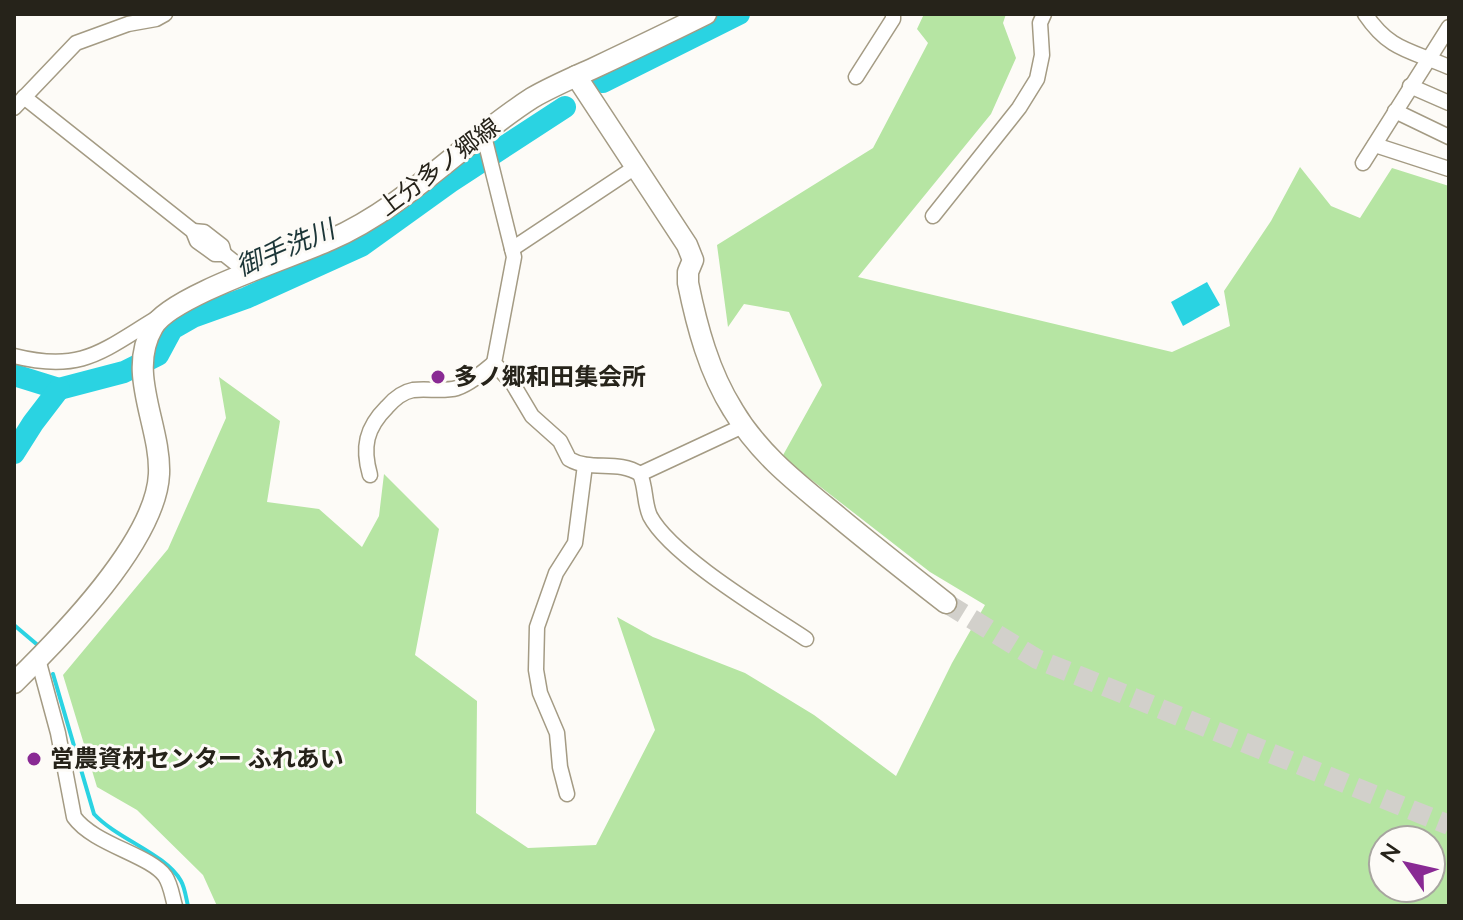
<svg xmlns="http://www.w3.org/2000/svg" width="1463" height="920" font-family="Lato,'Noto Sans JP',sans-serif">
<style>
.green{fill:#b6e5a3;fill-rule:evenodd}
.water{fill:#2ad3e2}
.lines{fill:none;stroke-linecap:round;stroke-linejoin:round}
.stream{stroke:#2ad3e2;stroke-width:4}
.river{stroke:#2ad3e2;stroke-width:22}
.secondary-tunnel{stroke:#d2d0cb;stroke-width:20;stroke-dasharray:20 10;stroke-linecap:butt}
.street-casing{stroke:#a49b84;stroke-width:17}
.secondary-casing{stroke:#a49b84;stroke-width:23}
.street{stroke:#fff;stroke-width:14}
.secondary{stroke:#fff;stroke-width:20}
.poi-dot{fill:#892a94;stroke:#fdfbf7;stroke-width:3}
.labels{text-anchor:middle;stroke-width:6;stroke-linejoin:round;paint-order:stroke}
.street-label{font-size:24px;fill:#26231a;stroke:#fdfbf7}
.poi-label{font-size:24px;font-weight:bold;fill:#26231a;stroke:#fdfbf7;text-anchor:start}
.water-label{font-size:26px;font-style:italic;fill:#1c3638;stroke:#fdfbf7}
</style>
<rect width="100%" height="100%" fill="#fdfbf7"/>
<path class="green" d="M924,14h82l-3,9 13,35 -25,56 -133,163 314,75 58,-26 -6,-35 47,-70 29,-54 31,39 29,12 32,-50 57,18v720h-1232l-14,-31 -66,-65 -40,-23 -34,-112 105,-126 58,-131 -7,-41 61,44 -13,81 52,7 43,38 17,-31 5,-42 55,55 -24,126 62,46 -1,112 52,35 68,-3 59,-115 -38,-113 36,20 92,36 69,42 82,61 56,-113 33,-58 -55,-33 -148,-115 40,-72 -33,-73 -45,-8 -16,23 -11,-82 156,-97 55,-105 -11,-14zM1383,840h48v48h-48z"/>
<path class="water" d="M1207,282l13,23 -37,21 -12,-24z"/>
<g class="lines">
<g class="stream">
<path d="M14,625l26,22"/>
<path d="M53,674l41,140c23,25 72,40 87,67 4,7 5,17 7,25"/>
</g>
<g class="river">
<path d="M603,82l136,-68"/>
<path d="M14,375l45,14 65,-17 34,-17 14,-26 21,-12 53,-19 115,-52 89,-64 115,-75"/>
<path d="M14,453l19,-30 26,-34"/>
</g>
<path class="secondary-tunnel" d="M946,603l91,56 412,166"/>
<g class="street-casing">
<g id="street">
<path d="M1365,14c25,37 45,36 84,53"/>
<path d="M856,77l37,-58v-5"/>
<path d="M1410,86l39,17"/>
<path d="M24,97l169,134 4,10 18,13h9l24,19"/>
<path d="M14,108l62,-65 52,-19 28,-5 9,-5"/>
<path d="M1395,111l54,26"/>
<path d="M483,132l31,125 -20,106 19,21 19,32 28,25 9,18c22,13 49,0 71,15 6,13 4,29 10,42 21,40 117,97 156,123"/>
<path d="M1375,145l74,24"/>
<path d="M1363,163l86,-136"/>
<path d="M933,216l86,-108 18,-29 5,-24 -2,-32 4,-9"/>
<path d="M193,231l11,1 18,14 2,8"/>
<path d="M512,249l122,-81"/>
<path d="M14,356c68,17 88,-5 143,-38"/>
<path d="M640,474l103,-48"/>
<path d="M370,475c-8,-28 -4,-47 17,-68 7,-8 15,-15 26,-17 14,-2 30,2 44,-2 14,-5 26,-16 37,-25"/>
<path d="M38,659l20,74 16,84c19,27 76,38 91,59 6,9 7,20 10,30"/>
<path d="M567,794l-7,-27 -3,-34 -17,-40 -4,-23 1,-43 19,-54 19,-30 10,-78"/>
</g>
</g>
<g class="secondary-casing">
<g id="secondary">
<path d="M576,76l111,169 6,15 -5,12v11c9,44 21,89 45,127 26,44 64,73 103,105 36,30 73,59 110,88"/>
<path d="M14,683c47,-46 142,-142 145,-209 2,-49 -33,-101 -6,-147 17,-31 140,-70 177,-87 76,-33 133,-98 202,-142 19,-11 40,-20 60,-29 38,-18 76,-36 114,-55"/>
</g>
</g>
<use href="#street" class="street"/>
<use href="#secondary" class="secondary"/>
</g>
<g class="poi-dot">
<circle cx="438" cy="377" r="8"/>
<circle cx="34" cy="759" r="8"/>
</g>
<g class="labels">
<g class="street-label">
<text transform="translate(439 167) rotate(-37)" y="8">上分多ノ郷線</text>
</g>
<g class="poi-label">
<text x="454" y="385">多ノ郷和田集会所</text>
<text x="50" y="767">営農資材センター ふれあい</text>
</g>
<g class="water-label">
<text transform="translate(285 248) rotate(-23)" y="9">御手洗川</text>
</g>
</g>
<rect width="1463" height="920" fill="none" stroke="#26231a" stroke-width="32"/>
<g transform="translate(1407 864) rotate(304)"><circle r="38" fill="#fdfbf7" stroke="#a7a59f" stroke-width="2"/>
<path d="M0-6L14 30L0 20L-14 30Z" fill="#892a94"/>
<text y="-12" font-size="22" font-weight="bold" text-anchor="middle" fill="#26231a">N</text>
</g>
</svg>
